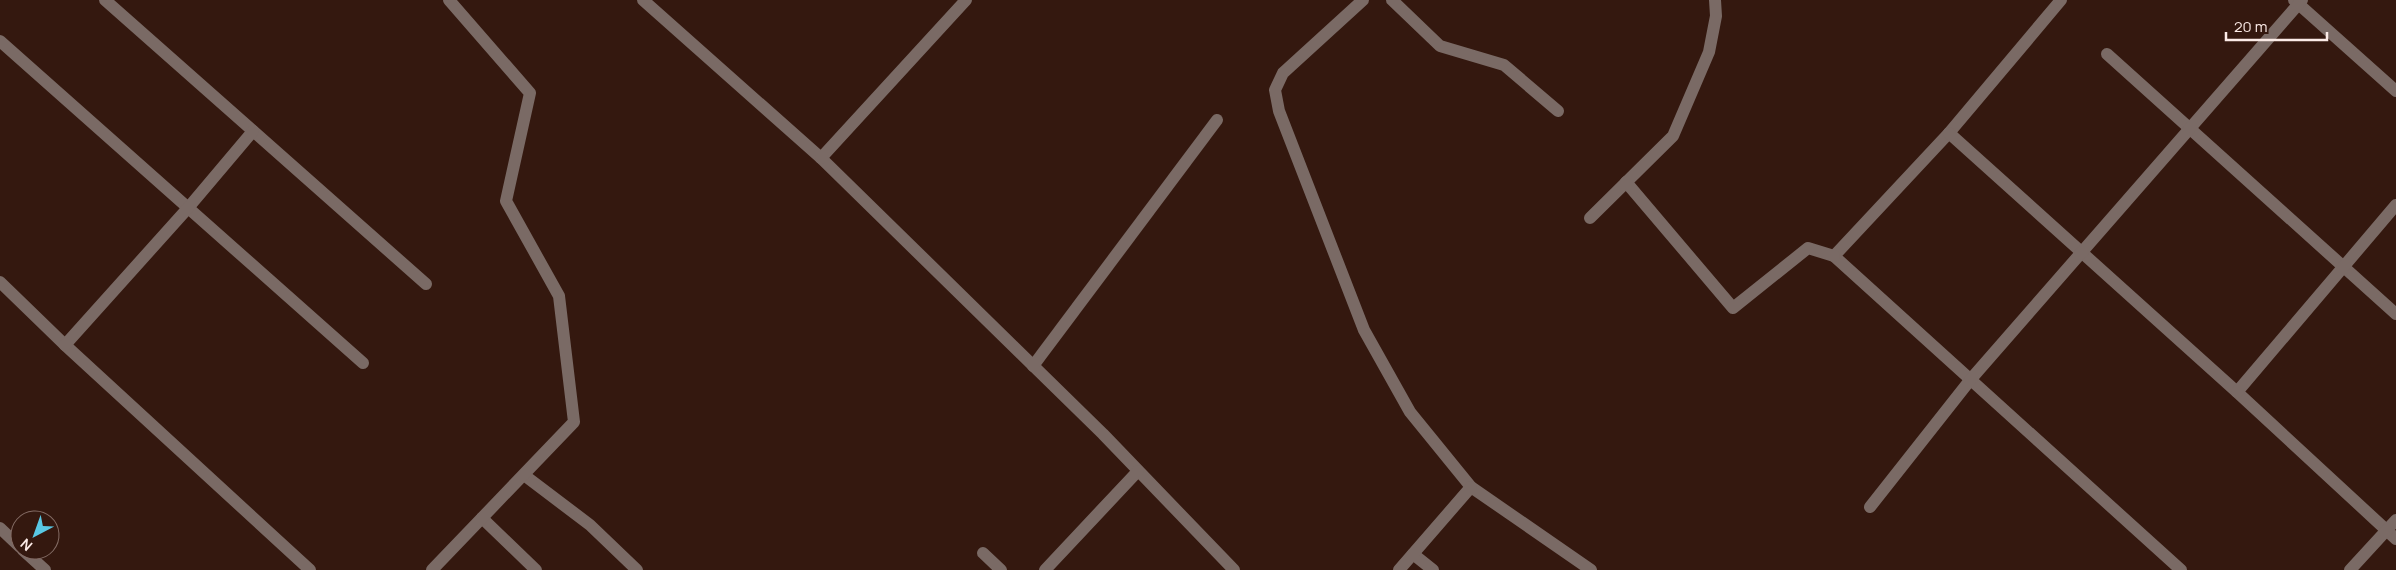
<svg xmlns="http://www.w3.org/2000/svg" width="2396" height="570" font-family="Manrope,sans-serif">
<style>
.lines{fill:none;stroke-linecap:round;stroke-linejoin:round}
.minor{stroke:#7a6a65;stroke-width:12}
</style>
<rect width="100%" height="100%" fill="#34180f"/>
<g class="lines">
<g class="minor">
<path d="M105,0l321,284"/>
<path d="M643,0l178,158 282,276 131,136"/>
<path d="M1363,0l-80,73 -8,17 4,21 85,219 46,82 61,75 120,83"/>
<path d="M1392,0l48,46 64,19 54,46"/>
<path d="M2061,0l-112,133 -115,123 347,314"/>
<path d="M2294,0l102,91"/>
<path d="M0,41l363,322"/>
<path d="M2107,54l289,260"/>
<path d="M1949,133l288,259 159,147"/>
<path d="M821,158l145,-158"/>
<path d="M1626,182l107,126 75,-60 26,8"/>
<path d="M1590,218l83,-82 36,-84 7,-36 -1,-16"/>
<path d="M0,282l65,63 245,225"/>
<path d="M65,345l123,-137 65,-77"/>
<path d="M1033,366l184,-246"/>
<path d="M2237,392l159,-187"/>
<path d="M524,475l66,50 47,45"/>
<path d="M1870,507l101,-128 331,-379"/>
<path d="M482,518l54,52"/>
<path d="M0,528l20,19"/>
<path d="M23,550l22,20"/>
<path d="M983,553l18,17"/>
<path d="M1413,554l20,16"/>
<path d="M432,570l142,-148 -15,-126 -53,-95 24,-108 -81,-93"/>
<path d="M1045,570l93,-99"/>
<path d="M1399,570l72,-83"/>
<path d="M2350,570l46,-50"/>
</g>
</g>
<g transform="translate(35 535) rotate(221)"><circle r="24" fill="#34180f" stroke="#846c65"/>
<path d="M0-4L9 19L0 12L-9 19Z" fill="#59c8e4"/>
<text y="-8" font-size="14" font-weight="bold" text-anchor="middle" fill="#fcebe7">N</text>
</g>
<path d="M2226 32v8h101v-8" fill="none" stroke="#fcebe7" stroke-width="2.5"/>
<text x="2234" y="32" font-size="15" fill="#fcebe7" stroke="#34180f" stroke-width="4" paint-order="stroke">20 m</text>
</svg>
